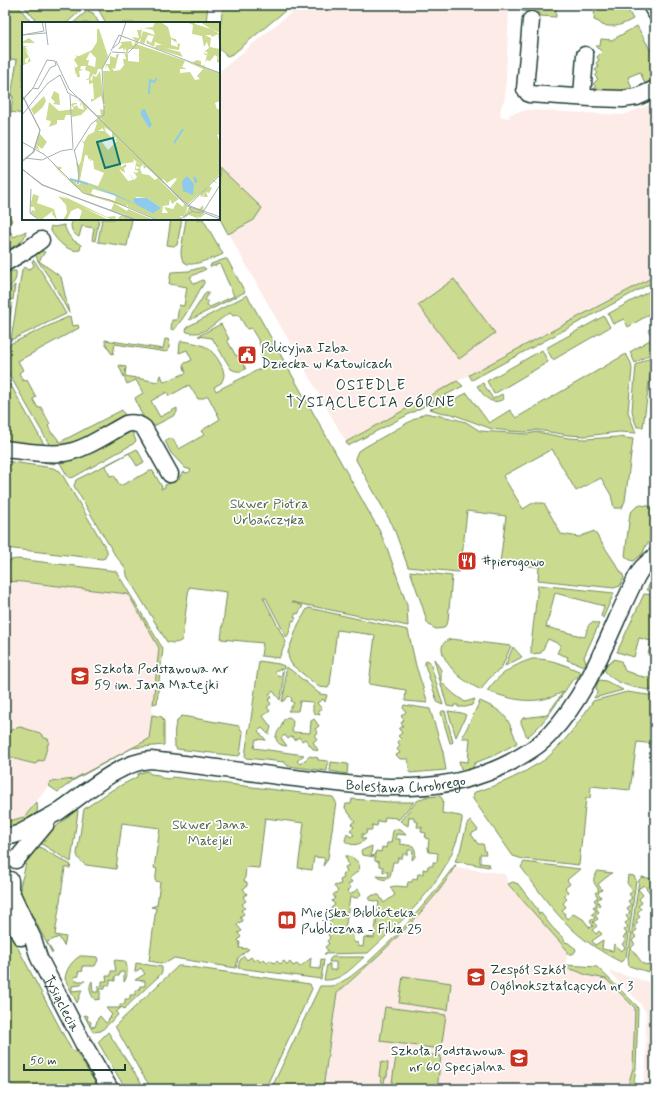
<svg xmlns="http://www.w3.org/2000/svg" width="660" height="1094" font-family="Mynerve,sans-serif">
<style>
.built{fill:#fcebe6}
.green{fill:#cadb8f;stroke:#748c62}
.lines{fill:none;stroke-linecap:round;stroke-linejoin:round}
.minor-casing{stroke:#1f3d34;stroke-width:19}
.minor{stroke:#fff;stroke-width:16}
.labels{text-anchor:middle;stroke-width:3.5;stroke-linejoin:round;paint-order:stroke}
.poi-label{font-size:14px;fill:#1f3d34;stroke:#fff;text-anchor:start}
.park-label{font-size:14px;fill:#4a644b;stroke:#fff}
.street-label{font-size:14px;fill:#1f3d34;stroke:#fff}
.neighbourhood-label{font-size:15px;letter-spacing:1px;fill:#1f3d34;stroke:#fff}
.inset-river{fill:none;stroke:#8dcaed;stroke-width:2}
.inset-road{fill:none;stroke:#a5b1ae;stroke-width:1}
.view{fill:#0f766e;fill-opacity:0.15;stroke:#0f766e;stroke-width:2}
.inset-edge{fill:none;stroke:#1f3d34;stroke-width:2}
</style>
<rect width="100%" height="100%" fill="#fff"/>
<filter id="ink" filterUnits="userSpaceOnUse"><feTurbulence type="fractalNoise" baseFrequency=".025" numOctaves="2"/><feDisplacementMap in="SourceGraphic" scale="8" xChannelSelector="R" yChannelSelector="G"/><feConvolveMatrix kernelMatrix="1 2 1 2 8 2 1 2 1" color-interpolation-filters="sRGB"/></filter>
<g filter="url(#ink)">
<g class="built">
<path d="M300,5h208l1,4 -4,89 -4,9 -1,10 9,1 1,-4 18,-4 95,5 32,-12v173l-192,102 -117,64 -127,-225v-145z"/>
<path d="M5,581l123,13 31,54 -10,91 -75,41 -24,2 -6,10 -20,25 -19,5z"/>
<path d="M456,867l49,7 3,10 59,66 -1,18 11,3 9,4 20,4 29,29 -2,60 -6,21h-303l14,-96 29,-26 34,-33 33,-36z"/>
<path d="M610,971l45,13v105h-13l4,-21v-56l-6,-9 -30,-30z"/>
</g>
<g class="green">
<path d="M5,5h12l15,18h-9v91l-12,-2 2,-16h-2l6,-36 -12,-2z"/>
<path d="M23,5h58l1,4 -15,14h-29z"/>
<path d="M96,5h112l-2,18h-100z"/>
<path d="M223,5h69l-59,49 -6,2 -8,-7v-13z"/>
<path d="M518,5h38v12l-16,-1v-3l-18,-2 -2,-1z"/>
<path d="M595,5h30l8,14c-11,6 -18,9 -31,6l-3,-3 -5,-2z"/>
<path d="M88,11l5,2 6,10h-26l13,-11z"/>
<path d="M637,26l18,32v22l-10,4 -5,-12 -12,5 4,12c-10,5 -28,2 -40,1l4,-3 -3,-3 5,-5 -3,-3 3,-3 -3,-3 4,-3 -3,-4 3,-3 -2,-3 5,-5 -6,-6h4l1,-7 11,1z"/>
<path d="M219,167l43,41 -8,12 -26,14 -9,-17z"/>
<path d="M5,208l7,13 -6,4 8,12 12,-6c-1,12 -11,14 -21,20z"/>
<path d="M74,219h25l-4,22 -3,-1 2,-12 -12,-2 -3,11c-7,-3 -11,-12 -5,-18z"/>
<path d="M102,219h30l-5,27 -29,-4z"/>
<path d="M171,219h11l-5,26 -3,1 -7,-1z"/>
<path d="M186,219h17l20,35c-5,3 -10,4 -16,6 -12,4 -26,10 -26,-9z"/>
<path d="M64,225c2,5 4,11 9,15 2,2 6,3 8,5l-1,5c-13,3 -25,-11 -30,-21l1,-3 3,1z"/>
<path d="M40,251l5,1 -6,9 22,16 8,36 -16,-30 -15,-22 -3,-8z"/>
<path d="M225,259h2l18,33 -55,28 -1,-1 17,-27h3l-4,8 3,2 -1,3 3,2 24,-11 -14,-32 -10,3 1,-3z"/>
<path d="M34,260l16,25 16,29 -55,26 11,-70 2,-3 4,3 6,-4 -2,-5z"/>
<path d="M203,267l3,2 -16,8 4,7 9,-4 1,1v2l-19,32 -10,14 -2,1 -2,-1 1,-9h5l2,-15 5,1 3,-19 -18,-3 2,-12 18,-1z"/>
<path d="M12,271h4c1,11 -3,13 -11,20v-16z"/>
<path d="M655,276v5l-183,99 -3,-5z"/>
<path d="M454,279l41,54 -36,26 -41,-54z"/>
<path d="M15,285l-2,15 -2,-1 -1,3 2,1 -5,34 -2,3v-46z"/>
<path d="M655,288v26h-5l-22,13 -4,-8 -11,5 -5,-10z"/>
<path d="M247,295l132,235 8,18 20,57 1,21 -116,-24 11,4 -5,8 -2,-1 -2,4 2,1 -2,3 -1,-1 -2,4 1,1 -5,13 -21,-40 -3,-1 23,45 -7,16 -18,-2 2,-13 -42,-4 6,-47 -38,-5 -7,53c-5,4 -9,3 -15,2l-40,-66c1,-8 -8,-15 -12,-21l-41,-69 2,-6 61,-31 7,13 -7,4 -8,-13 -24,13 5,10 4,-1 6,11 30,-15h3l9,16 -1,2 4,-2v-2l15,-6 -1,-1 4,-6 5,1 3,-3 -6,-2 -14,-15 -6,-12 7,-3 7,11 25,-14 -3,-4 19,-12 -12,-23 -7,3h-3l-9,-14 -20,11 -2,-4 -16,9 9,16 17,-9v4l-2,3 -25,13 -10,-17 -5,-13 8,-5 -7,-13 -9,4 -8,-18 1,-1 6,2 -1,9 33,6 2,-7h1l3,7 22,-9 -3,-9 9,-4 -5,-10 -8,3 1,-10 1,-2c8,1 16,2 23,5 8,3 19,18 20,28 0,3 -1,6 -3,9l-7,4 2,4 50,-25 -6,-12 3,-2 -4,-9h1l-9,-15 -4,1 -9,-15 -5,2 -3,-3c-10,5 -22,19 -33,20 -3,0 -6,0 -10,-1l-1,-1 1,-4z"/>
<path d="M70,316l2,10 6,-1 1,3 -61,33 5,9 -4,3 4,8 4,-1 9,17 -3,2 5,9 3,-1 9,17 -2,2 4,8h2l6,8 62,-32 5,9 9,22 -3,3 -61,34 -4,-1 -63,-110v-15l5,-8z"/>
<path d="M604,316l6,11 -57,33 -7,-12z"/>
<path d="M221,324l8,15 -2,1 9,16 2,-1 8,14c-6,3 -9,3 -15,0l-19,-31 -14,-2z"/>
<path d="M655,327v24l-20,12 -5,-11 23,-14 -5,-8z"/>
<path d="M165,339l5,1 -2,11 -1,1 -52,-8 -2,10 -2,-1 -6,-11v-2l58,9z"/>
<path d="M542,350l6,12 -54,32 -7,-13z"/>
<path d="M626,354l5,9 1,6 -4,43 8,21 -17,-1 -34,4 -17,-1 -31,-5 -10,2 -17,-1 -18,-2 -40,-15 -13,-2 -9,-3 15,-5 22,-11 22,30 21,-13 6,8z"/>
<path d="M655,354v22h-5l-7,51h-6l-4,-11 -1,-6 4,-45z"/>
<path d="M5,375l50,89 -50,-7z"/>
<path d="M457,381l6,5 -115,60 -2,-4z"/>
<path d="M483,383l10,16 9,-5 2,5c-14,7 -19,-2 -27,-13z"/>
<path d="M425,413l26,5 15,4 14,9 47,3 10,-2 31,6 17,1 34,-2 14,2 -8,62 -3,7h-8l-3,-13 -10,-17 -25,13 -24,-42 -49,27 20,33 10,-6h11l17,31 18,3 15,-6 29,44 1,3 -4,8 -6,2 -76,-8 1,-13 -39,-4 6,-47 -39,-5 -6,54 -2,1 -1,6 -50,-5 -15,-41 -38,-68 3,-7z"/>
<path d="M5,461l48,7 7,3 47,79v3l-2,5 -3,1 -97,-11z"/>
<path d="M641,505l14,2v31l-9,7 -3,8 -9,8 -4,-1 -5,-4 5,-43 6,-6z"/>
<path d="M18,559l98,12 47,78 -2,17 -3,2v1l2,2 -3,32 -4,1 6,-56 -31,-54 -105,-12 -18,-1v-16l6,-5z"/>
<path d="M410,571l42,5 -4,45 -4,7 -8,1 -7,-4 -2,-3 -5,-17z"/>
<path d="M655,576v14h-9z"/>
<path d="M538,585l76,8 -11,25 -2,-2 3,-10 -49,-13 -9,34 39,10c3,-9 2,-18 14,-13l-15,33 2,6 -2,3 -17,-6 1,-3 -11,-4 4,-8 -13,-6 -7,14 -10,1v-9z"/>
<path d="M644,594l11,1v62l-7,-2 3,-14 -12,-3 -5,19 -17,-5z"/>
<path d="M309,608l99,22 8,36 12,37 -23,-2 1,-11 -37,-6 6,-49 -38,-5 -7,54 -2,4 -9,-1 -27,-22c-3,-5 -4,-8 -4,-13l10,-27 9,-16z"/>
<path d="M451,639l60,7 -10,23 -6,4 -8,8 -6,9c-7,-4 -15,-8 -22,-14 -8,-7 -29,-32 -8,-37z"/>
<path d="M513,647l9,10 -17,9z"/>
<path d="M434,659l7,11v12l13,12 11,8 10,-3 -3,6 -6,2h-8v-2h-4v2l-7,-1z"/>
<path d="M532,659c18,-1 33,6 49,13l-3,5 -5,2c-14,20 -26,43 -46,58l-6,-14v-2l2,-3 24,-3 16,-23c-5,2 -10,5 -15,6 -21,6 -41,0 -61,-7 11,-16 26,-26 45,-32z"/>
<path d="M614,659l7,2 4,10 10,3v1l20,4v12c-18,-3 -39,-5 -51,-21l4,-7 5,-2z"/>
<path d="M427,660l3,2 13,43 -5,-2 -1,-2 -12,-36v-3z"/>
<path d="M259,661l20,3 5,2v3l-8,1 -1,3 4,4 3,-2v-3l1,-1v16l-3,13 -7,-9 -4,3 3,3 -4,3 3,4 -4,3 3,4 -7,5 8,11 -2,7h-1l-6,-6 -4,3 8,9 -10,-1 -2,9 50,7 -7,6 3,3 10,-8 8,2v2l10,1 -1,10 -39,-5 -4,-4 -38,-4 -1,-2 4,-28h1v-2z"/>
<path d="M286,667l5,3 29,24 7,1 -2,7 -2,-3 -6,4 5,6 -4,2 2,4 -6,-2 -1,-2v-9l-13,-1 -2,10h-10l6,-8 -3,-2 1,-2 -3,-3 -7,6 3,-15z"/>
<path d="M599,680l7,1 17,9 -29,8 3,-5 -1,-6z"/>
<path d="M627,692l28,4v48l-18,-2 -7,48 -39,-4 -1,12h-4l-7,67 -56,-6 -10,-3 -40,-57v-4l2,-3c21,-6 40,-14 59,-26 4,-2 9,-5 13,-8 18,-16 33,-37 46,-57z"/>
<path d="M480,701c27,12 27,15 37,42l-22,12 -20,8 -3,6 -6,2 -5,-2 -2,-8 9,1 2,-24h-8z"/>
<path d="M404,705l26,4 13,43 3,18 -36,3 -2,-14h-8l-4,-4 4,-2 -3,-4 3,-3 -2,-4 3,-3 -3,-3 4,-3 -3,-4 4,-3 -2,-3 3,-3 -3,-4 5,-4 -3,-4z"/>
<path d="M442,711h3l8,31 -1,1h-2l-9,-30z"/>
<path d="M448,711l14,2 4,2 -10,22z"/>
<path d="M152,715l10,2 2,5v23l-32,3 -58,32 -16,12 -9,-6 1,-4 24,-3 75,-40z"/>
<path d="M182,716l57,10 4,7 -3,22 -2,1 -61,-7 -2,-2c0,-10 -3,-25 7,-31z"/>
<path d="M289,717l4,3 -1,12 18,1 1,-12 3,-2 5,7 -4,3 3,4 -4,2 3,4 -4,3 5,8 -1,1 -4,-2 -8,-10 -3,2 -3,-4 -4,3 -3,-4 -4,3 -3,-4 -4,3 6,8c-5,0 -12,-3 -11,-10 1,-4 3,-6 5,-9 2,-6 2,-9 8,-10z"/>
<path d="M20,727l20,6 2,2v2l6,2 1,2 -6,20 -5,-1v2l-3,2c-7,-2 -20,-4 -25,-8 -7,-7 -7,-20 1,-26 3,-1 6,-2 9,-3z"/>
<path d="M331,762l17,2 -1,10 -17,-3z"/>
<path d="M147,771l4,3 8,1 2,3 9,1 2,-2 161,20 3,5 -8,56 -2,4 -3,4 2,-8 -11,-1 -2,13 -14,-2 6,-45 -39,-5 -6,50 -13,-1 -1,10 -1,4 3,1v4l-4,3 4,5 -4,3 3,4 -4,3 3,4 -4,2 3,4 -4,3 3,4 -5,2 -1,2 5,6 -4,2 3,4 -3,3 2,3 -1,5 10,1 -11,9 -2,10 -62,-10c-9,7 -14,5 -25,3l7,-53 -5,-1 6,-2 3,-23 -5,-1 2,-12 -3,-1 6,-40 -38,-5 -6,46 -30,-4c-5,-3 -8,-6 -9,-11l7,-45 28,-19 25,-13 1,-3z"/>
<path d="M440,796l3,4 -1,13 18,3 2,1v3c-10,57 -54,95 -94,133l-44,1 4,-3 -3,-4 4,-3 -2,-3 3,-3 -2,-4 3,-2 -3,-4 4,-3 -3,-4 4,-3 -3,-4 3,-3 -2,-3 4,-3 -3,-4 3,-3 -2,-3 5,-4 -4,-5 7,-2 -1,-4 4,-2 -2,-4 5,-2 -2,-5 4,-2 -4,-9c6,-1 17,6 14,14 -2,3 -7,6 -10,8l3,4 -4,3 3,3 -4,3 3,4 8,-6 3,5 -3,4 -8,-1 -5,33 9,1 -1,11 5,1v3l5,1 1,-10 10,1 5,-36 -10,-2 1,-3 3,-2h6l5,8 11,-8 -5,-8 6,-1 11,1 1,-5h4l1,-4 4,1 1,-5h5v-5l4,1 1,-4h5v-4h4l1,-9 -9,-1 -1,-4 1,-9 -4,-1 1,-5 -5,-1 1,-5h-5l1,-5 -4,-1v-4h-5l-1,9 -8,-5 17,-20 8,-4z"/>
<path d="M352,799l38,3h24l-16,18 -1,-2 -12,-1 -1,5 -6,-1 -1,5 -5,-1v5h-5l-1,4h-4v4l4,1c-6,6 -14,8 -21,2l2,-8 3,4 4,-2 -4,-5 4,-3 -3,-3 4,-3 -10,-13 1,-4h5z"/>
<path d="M37,802c0,3 1,6 0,10 -4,8 -23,16 -32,16v-6l19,-5z"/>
<path d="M77,810l1,1 -7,51 -31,-19 9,-11z"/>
<path d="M471,821l7,9 -7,4 7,10h5l3,10h-6v9l9,1v3l-34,-6 5,-10 7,-27 2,-2z"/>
<path d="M396,829l6,2 4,4 -10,-1v5h4v5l13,2c3,4 4,11 -1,14l1,-10h-5v4h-5l-1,4h-4l-1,4h-4l-3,15c-4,4 -9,3 -13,-1l10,1 1,-5h-5v-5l-4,-1v-4l-4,-1v-4l-13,-2 -1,-4 11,-5 -1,9 4,1 1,-5 5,1 1,-5 4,1 1,-5h4l2,-12z"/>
<path d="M38,846l33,19 -1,3h-5l-10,67 11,2 -2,9 -5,-9 -12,5 6,11h-1l-30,-57 -2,-10 4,-14 2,-10z"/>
<path d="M524,862l56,7 -13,11 3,4 -5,4 3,4 -4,4 3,3 -4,4 3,4 -4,3 3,4 -1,1 3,4 6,-5 10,5 7,9 3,-2 -3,-5 5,-3 -3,-4 4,-3 -3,-4 4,-3 -3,-4 4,-3 -3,-4 4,-3c-6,-8 -7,-10 -2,-19l15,2 -14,11 4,6 -4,3 3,4 -4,3 3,5 -4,3 3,4 -4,3 3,4 -5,3 4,4 -5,4 4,4 3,-3 3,3 -10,7 3,4 8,-5 -1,9 11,2 1,-7 7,7 4,-3 -3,-4 4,-3 -3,-4 4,-3 -3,-4 4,-3 -3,-4 4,-3 -3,-4 4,-4 -3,-4 4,-3 -3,-4 4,-3 -3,-4 4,-3 -6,-8 1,-8 6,1 2,4 -10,77 -5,5c-18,-9 -37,-21 -51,-35 -19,-18 -34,-40 -49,-60z"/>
<path d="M455,865h1c-7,11 -14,23 -23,33 -29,35 -62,65 -96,95l-14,96h-52l49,-103h11l5,-1 14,-8 15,-12 34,-32 33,-38z"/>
<path d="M642,877l11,2 -3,14 -6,-8 -6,4 5,6 -4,4 3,4 -4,3 3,3 -4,4 3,4 -4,3 2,3 -4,3 3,4 -4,3 3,4 -4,4 3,3 -4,4 12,16 8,1 1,-2 3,-3v14l-26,-8 -1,-8 11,-78z"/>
<path d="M513,882l5,2 20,26 -1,1 2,3 2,-1 11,14 12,12v1l2,3 1,-1 9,7 -1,3 -2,2h-6v-4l-59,-66z"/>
<path d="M5,924l5,9 61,116 3,2h2l23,38h-94z"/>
<path d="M80,956h4l13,1 1,3 -3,6h-13l1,5 -5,1 1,4 -5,1 1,4h10l-4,4 -9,1v5l10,-1 -5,13 -12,-24c1,-10 7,-18 15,-23z"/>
<path d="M244,956l3,4 4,-3 3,4 4,-3 2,4 4,-3 3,3 4,-2 3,3 3,-2 3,3 4,-3 3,4 3,-3 3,4 4,-2 3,3 11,-9 -1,10 10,1 1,-10 3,1 -3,19 -83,-11 2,-8z"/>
<path d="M332,957h32c-12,11 -23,24 -40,23l3,-15h1v-1h2v6h6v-8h-7l1,-3z"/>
<path d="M114,960l11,1c3,5 3,16 -1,21v-10h-4l-1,4h-4v5l-5,-1v5h-5v4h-5v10l-5,1c-5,-6 -7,-13 -3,-19l1,11h5v-6h4v-5h5l-1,-5h5v-5h5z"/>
<path d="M136,963l26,4v5l-2,3 -36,34 -2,-2 -6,5 2,3 -17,16 -8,1 -9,-17 4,1 -1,4 4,2 -1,4 5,1 3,-9 2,-2 6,7 3,-3 -1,-1 4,-4 -6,-7h14v-4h5v-5h5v-4h5v-5h4l1,-4h5v-5l-10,-1 10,-6 -4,-6 -6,4z"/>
<path d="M566,965l31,2 40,39 1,3 -2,59 -3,21h-6l6,-21 2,-60 -29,-29 -20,-4 -9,-4 -11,-3z"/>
<path d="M178,966h5l127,18 2,5 -47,100h-113l-12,-18 -25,-45z"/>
<path d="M403,976l48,7 -3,27 -49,-7z"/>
<path d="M385,1007l61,8 -5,34 -61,-8z"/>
<path d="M108,1032l37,57h-19l-7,-11 -21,-36z"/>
<path d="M397,1050l44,6 -4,33h-46z"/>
<path d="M381,1062l7,1 -1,14h-2l-2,12h-3l1,-12 -2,-1z"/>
</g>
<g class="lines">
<g class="minor-casing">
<g id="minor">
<path d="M651,5l4,7"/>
<path d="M531,20l-6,69 4,5 62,4 32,1 14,-2 18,-8"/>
<path d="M582,97l3,-42"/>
<path d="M5,263l25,-15 11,-8"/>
<path d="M5,449c19,2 39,6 59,4 21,-3 43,-19 62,-29 7,-2 12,-1 18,4l26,46"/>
<path id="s1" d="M5,836c11,1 21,-6 31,-12 7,-4 15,-8 22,-12 27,-18 60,-50 93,-52 45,5 90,11 135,17 77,9 153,23 225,-15 14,-8 28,-16 39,-28 42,-44 60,-105 87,-158l5,-8 13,-12"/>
<path d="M16,860l30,-36"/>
<path id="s2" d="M10,880v10l23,49 6,19 44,85 27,46"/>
<path d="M5,910l10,14 6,13"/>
</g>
</g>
<use href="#minor" class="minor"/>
</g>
</g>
<defs>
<g id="civic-square" transform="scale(1)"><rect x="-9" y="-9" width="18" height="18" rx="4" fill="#c8321e" stroke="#fff"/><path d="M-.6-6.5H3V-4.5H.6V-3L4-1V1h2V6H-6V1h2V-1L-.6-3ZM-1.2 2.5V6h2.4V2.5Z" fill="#fff"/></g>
<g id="restaurant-square" transform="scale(1)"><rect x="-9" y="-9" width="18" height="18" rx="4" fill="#c8321e" stroke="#fff"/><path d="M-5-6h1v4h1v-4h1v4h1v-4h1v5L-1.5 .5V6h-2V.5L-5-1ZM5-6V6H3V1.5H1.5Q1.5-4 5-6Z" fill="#fff"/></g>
<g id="school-square" transform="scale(1)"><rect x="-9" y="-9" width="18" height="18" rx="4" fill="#c8321e" stroke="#fff"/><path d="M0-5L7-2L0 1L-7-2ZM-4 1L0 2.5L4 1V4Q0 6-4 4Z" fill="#fff"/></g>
<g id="library-square" transform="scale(1)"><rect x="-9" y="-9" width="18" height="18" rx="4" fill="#c8321e" stroke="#fff"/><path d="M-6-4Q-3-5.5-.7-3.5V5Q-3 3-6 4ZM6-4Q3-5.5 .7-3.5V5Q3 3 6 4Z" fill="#fff"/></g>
</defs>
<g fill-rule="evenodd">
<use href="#civic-square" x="247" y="355"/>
<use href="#restaurant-square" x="467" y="561"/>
<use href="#school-square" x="80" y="676"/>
<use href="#library-square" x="287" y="920"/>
<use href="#school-square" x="476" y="977"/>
<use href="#school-square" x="519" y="1058"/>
</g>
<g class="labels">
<g class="poi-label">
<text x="261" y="352">Policyjna Izba<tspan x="261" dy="16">Dziecka w Katowicach</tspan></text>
<text x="481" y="566">#pierogowo</text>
<text x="94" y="673">Szkoła Podstawowa nr<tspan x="94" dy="16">59 im. Jana Matejki</tspan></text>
<text x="301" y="917">Miejska Biblioteka<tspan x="301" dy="16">Publiczna - Filia 25</tspan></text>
<text x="490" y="974">Zespół Szkół<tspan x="490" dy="16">Ogólnokształcących nr 3</tspan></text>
<text x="505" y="1055" text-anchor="end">Szkoła Podstawowa<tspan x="505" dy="16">nr 60 Specjalna</tspan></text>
</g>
<g class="park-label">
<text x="269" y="508">Skwer Piotra<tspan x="269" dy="16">Urbańczyka</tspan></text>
<text x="210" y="829">Skwer Jana<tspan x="210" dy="16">Matejki</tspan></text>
</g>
<g class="street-label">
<text dy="5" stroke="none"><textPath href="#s1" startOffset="423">Bolesława Chrobrego</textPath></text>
<text dy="5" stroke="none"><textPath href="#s2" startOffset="135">Tysiąclecia</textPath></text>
</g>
<g class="neighbourhood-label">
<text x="371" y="390">OSIEDLE<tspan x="371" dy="17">TYSIĄCLECIA GÓRNE</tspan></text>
</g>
</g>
<g transform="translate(22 22)">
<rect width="198" height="198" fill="#fff"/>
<path d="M133,0h6l7,5 3,11 5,1 1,4 -6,-4v6l7,2 -1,-3h1l1,-1 1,1 -1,6 -14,-2 15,4 3,5 -29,-9 3,-3h5l-7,-3 -1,5 -8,-4 1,-3 4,3 3,-7 -6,-1 -4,9 -4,-2 3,-11 12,4 -2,-5 -9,-2 9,-1zM164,0h9v2l16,5 -11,-7h20v11l-9,-4 9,5 -1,8 -1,-8 -6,3 -1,-2h-6l6,3 -1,9 10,2v14l-3,-1v-5l2,2h1l-5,-4 -5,6 10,4 -13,-5 -2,3 2,-8h-2l-2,-4 3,3 2,-1 -3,-2 4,-3 -2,-6 -3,5 -2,-11 -10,-2 1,-9zM120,5l-1,11 -5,6 62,21 -5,-3 4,-2 4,1v5l4,-1 -1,2 16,6v28l-5,2 2,6h3v25l-3,1 3,7v32l-6,6 4,4 -5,-3 -9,9 5,-4 3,2 -3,5 -3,-1 2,5h-5l2,-5 -3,5 -2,-2 3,-4 -16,14 -17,-17 7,-9 -2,-1 -8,5 -3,-3 -3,-1 8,9 -11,-9 21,20 -7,5 -2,-5 -1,6 -6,1 -1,7h6l-4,-6 9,2 4,-7 6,5 1,-3 3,2v2l-1,6 3,-7 12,4 -10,-3 -2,-2 10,3 4,-4 1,8h-2l3,1 -5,4 -3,-2 2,3 -10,-4 -6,4 1,-2 2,-7 -2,6h-4l2,4h-24l-30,-13v-3l-1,3 -40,-12 -10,-7 -13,-12 -6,-6 -6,-8 6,6 1,-2 3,2 -3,2 9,9 10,1 -2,3 2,2 3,-2 -2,-1 -3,-20 3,3 2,-4 3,-17 -3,-4 3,2 4,-7 6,-3 3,-9 -2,-2 4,-2 5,3 -4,-4 3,-3 -5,3 -4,-5 3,2h4l-1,-6 3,1 2,-6h-2l-2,-8 -10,6v-3h3l-1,-16 -4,1v-5l-1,1h-2l-2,1 5,-3 1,-6 -5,-2 1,-4h-5l-1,3 3,1 -4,1 1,6h-3v-5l-1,4 -2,-11 1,3 3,-2 -4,-6 3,-4 -4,-1 6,1 13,-6 5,-8v-13h2l9,27 -3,6 5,-6 -8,13h-4l-2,6 -3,-1 -3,5 2,2 1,-6 3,2 4,-6 4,31 -1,-31h7l-3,-6 -2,4 1,-5h4v-8l6,2v-3l3,-2 -3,12 -3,-1 3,1 -1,4 -3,-1 2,3 6,-1 4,-5 -1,-6h3l-3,-11 -3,1h-2l4,-5 -2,-2 11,-1 2,5 3,-5 -4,-4 7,1 -2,-8h4zM103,26l1,5 -1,-5 2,5 2,-4h10v13l-11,-1v-7h-3l-1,-2zM68,30l6,6 -1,9 -7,-2 1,-5h-3zM163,39l18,8 -6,7 3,3 -5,1 -5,-8 -10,1v-4h7l-5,-2zM82,105l8,5v5l5,1 -2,2 1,1 2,-1 -10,10 -6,-8 9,-4 4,3 -10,-10h-7l5,-3v2l3,1zM63,133h2l2,5 2,-2 -1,3 3,-1 1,9 10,4 -6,13 -18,-6zM111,137l8,6 -5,-3 -1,8 4,1 -3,2 -3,-2 4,6 -3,3 -5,-7 4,7 -5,1 -9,-12 6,4 -1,-5 2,-1v-3l-5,3v-3l13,-2zM121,142l1,5 2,-2 12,11 -3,2 -6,-5 -7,-1 -2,-6 -4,1v-3l4,2zM71,167l23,7 -1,5 -20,-5 -4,-3zM114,175l11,1 14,10 -7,2 -4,-3 3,5 -20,-11zM7,16l6,5h-12l1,5v-2h4l-3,1 5,7 -5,-5 4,8 -4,2v4l3,-1 1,-5 2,4 -9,5v-24zM32,69l5,3 1,11 -7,-1 2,-2 -4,-4zM22,74l2,5 -3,6 -9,8 -3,-6zM57,78l6,5 1,2 2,1 -7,7 -9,2 -1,-5v3h-5l-2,5h-7v4l-8,3 2,-6 -5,-1 3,-18 10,9 15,-2 -3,-5 3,-1h3v1l-4,1 1,2 3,-2 1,3 6,2 -2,-7 -2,4 1,-6h-4zM17,111l8,9 -5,7 -5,-4 3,6 -4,-3zM11,172l6,2 -2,7 17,6 3,11 -5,-6 1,-3 -12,9 -11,-6 2,-4 3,1 -1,-4h-4zM37,172l48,23 8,-1 1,3 -4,-1 4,2h-3l-31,-13 27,13h-30l3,-9 -4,-3 -7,3 -4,9h-4l4,-7 -1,-8 -8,-9 10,3zM92,181l13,8 1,-2 26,11h-31v-3l-1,3 -4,-1 2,-3 6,-1 -15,-5z" fill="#cadb8f" fill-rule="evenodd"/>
<path d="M123,87l7,16 -3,3 -8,-13v-5zM165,154l7,8 -1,11 -10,-4 -1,-10zM65,161l1,1 27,10 22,11 -4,-4 1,-3h13l14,10 -8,5 13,7 -29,-15 -50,-21z" fill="#8dcaed"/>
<path class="inset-river" d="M127,72l1,-14 4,2 3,-4M152,121l9,-14M48,157l18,5M174,161l-2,-6 3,5"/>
<path class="inset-road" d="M23,0l3,23M0,13l22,-4 -2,-9M0,13l24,-2M91,26l6,-5 7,-21M89,29l8,-16 101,38M90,30l16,1 10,-10M34,39l13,28 113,111 8,6 30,11M0,73l18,35 -7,22 -11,9M48,73l3,53M0,78l11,-12 14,-28 8,1 1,4 -6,3 -12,21 -5,-1 -11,13M82,85l-2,-38 9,-17M0,93l26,-32 12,-8 8,18 12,6 19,19 5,-3v-9M0,120l23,13 38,38 27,7 47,20M52,127l5,21 -1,14v-4M52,129l17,-27 8,-6 88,88 17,6M3,136l17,2 19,-9 12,-2M0,140l12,-10 6,-22 -16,-32M0,147l21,16 92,35M0,147l20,16 95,35M9,167l-1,24 9,7M166,184l32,-31M167,186l5,4 8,1M180,190l18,7M181,190l17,-27M156,198l15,-9"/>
<path class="view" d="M91,116l7,26 -15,4 -8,-26z"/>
<rect width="198" height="198" class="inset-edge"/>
</g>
<rect width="660" height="1094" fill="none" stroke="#fff" stroke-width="20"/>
<rect x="10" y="10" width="640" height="1074" fill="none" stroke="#1f3d34" stroke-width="1.5" filter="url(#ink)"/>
<path d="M24 1064v6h101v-6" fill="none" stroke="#1f3d34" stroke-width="2"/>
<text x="30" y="1064" font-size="12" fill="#1f3d34" stroke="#ffffff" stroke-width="3" paint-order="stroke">50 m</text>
</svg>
